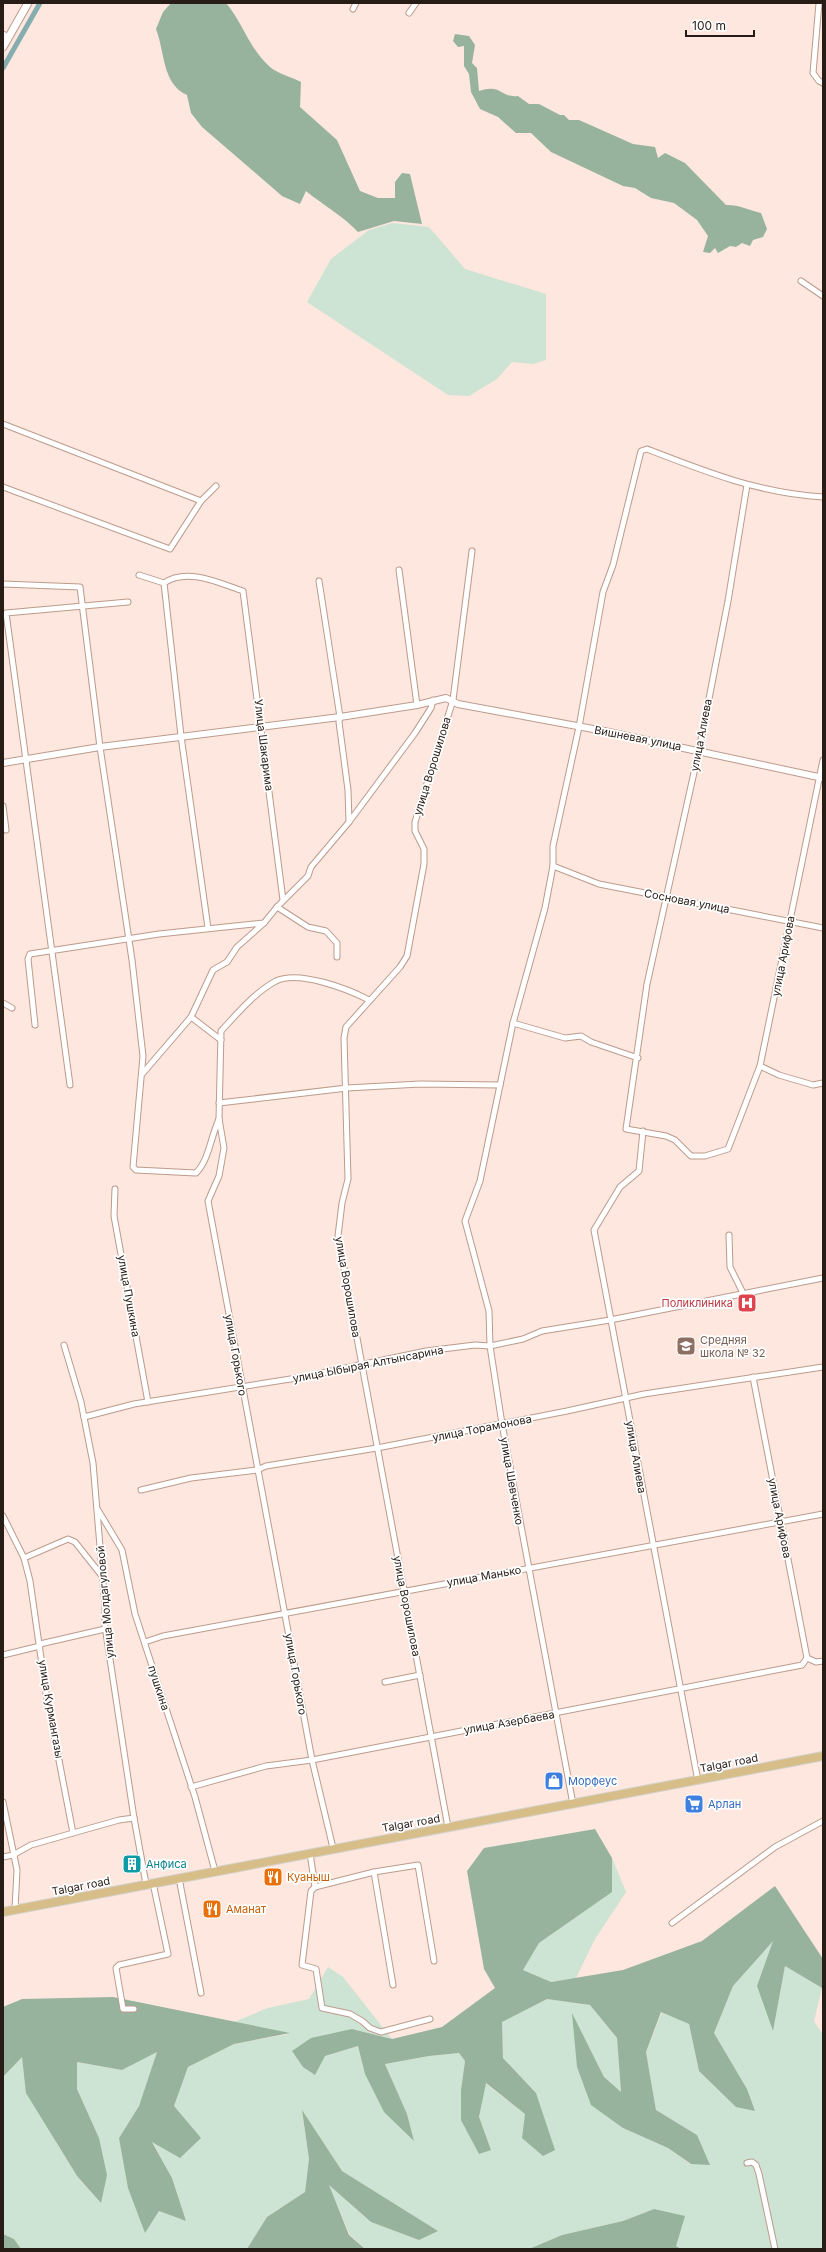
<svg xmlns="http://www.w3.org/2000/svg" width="826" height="2252" font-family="Inter,sans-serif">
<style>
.green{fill:#cde3d3}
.forest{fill:#97b39e}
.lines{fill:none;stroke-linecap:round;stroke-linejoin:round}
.canal{stroke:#85adb0;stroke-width:5}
.minor-casing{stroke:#bc9b8c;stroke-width:7}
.tertiary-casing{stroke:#bc9b8c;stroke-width:8}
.secondary-casing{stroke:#bc9b8c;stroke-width:9}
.primary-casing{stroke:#d4d2d0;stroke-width:10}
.minor{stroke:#fff;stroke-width:5}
.tertiary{stroke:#fff;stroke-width:6}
.secondary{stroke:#fff;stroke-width:7}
.primary{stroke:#d7be88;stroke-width:8}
.labels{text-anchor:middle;stroke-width:3.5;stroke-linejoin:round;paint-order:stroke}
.street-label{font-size:11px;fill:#281c16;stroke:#fff}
.health-label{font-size:11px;fill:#be3a42;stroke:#fff;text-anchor:end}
.education-label{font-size:11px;fill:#785e54;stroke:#fff;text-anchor:start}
.shop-label{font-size:11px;fill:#366cbe;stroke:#fff;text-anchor:start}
.culture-label{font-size:11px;fill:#0d838f;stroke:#fff;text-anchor:start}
.food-label{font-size:11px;fill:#c56008;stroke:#fff;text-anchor:start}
</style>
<rect width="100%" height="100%" fill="#fde7de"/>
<g class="green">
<path d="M392,223l37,4 36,42 81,25v66l-13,4 -21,-2 -15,17 -28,17 -21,-1 -141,-93 24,-43 38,-29z"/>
<path d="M612,1858l14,34 -31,47 -19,39 -25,4 -29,-12 17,-27 72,-51z"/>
<path d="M773,1940v90l12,-64 37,22 -8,33 9,14v214h-142l-5,-3 -22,-37 -31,12 -61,14 -33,14h-164l-15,-14 -22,-51 43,38 48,18 18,-9 -95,-60 -40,-60 7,48 -4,33 -38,25 -20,32h-226l-7,-10 -11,-5v-157l19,-20 35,87 20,32 24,27 -2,-65 -22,-49v-27l45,8 36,-19 -19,55 -20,32 26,94 14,-21 27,10 -14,-43 -20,-37 22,-35 14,-39 46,-23 55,-10 -55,-12 34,-14 41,-9 19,-32 15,10 49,62 -40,-10 -27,27 33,-10 7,28 48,67 -6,-27 -22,-50 44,-8 30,-3 6,8 -4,29 30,60 -12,-32 6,-35 40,31 11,-21 -33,-35 -1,-37 45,-22 43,6 27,33 4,55 -17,-16 -32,-63 51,114 45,20 22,16 7,-29 -41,-25 -10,-58 16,-40 27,12 10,47 48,18 -33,-56 19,-47z"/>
</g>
<g class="forest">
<path d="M171,3h55c17,20 24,47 44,64 8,7 22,10 31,15l-1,25 37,33 23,51 18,7h17v-16l7,-9 8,1 12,50 -28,-3 -36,11c-15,-16 -35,-27 -52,-41l-6,13 -18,-8 -80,-69 -11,-14 -4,-18c-25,-11 -22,-43 -31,-66l7,-17z"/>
<path d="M455,34l14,2 6,9 -3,18 5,5 2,23c23,-8 21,7 39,5l11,8h10l21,11h4l5,5h10l54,24 22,3 3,11 7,-5 20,10 41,42c15,0 22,5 35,8l6,16 -4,8 -10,3 -3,6 -8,-3 -6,4 -6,-1 -12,7 -3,-5 -5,5 -7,-1 5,-16 -11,-16 -23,-17 -23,-5 -16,-10 -12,-2 -72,-34 -20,-19h-15l-18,-16 -18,-8 -9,-17 -2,-18 -5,-8v-20l-6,1 -5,-6z"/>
<path d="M595,1829l17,29v34l-73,51 -16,27 28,12 72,-12 79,-29 73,-55 48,73 -1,29 -37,-22 -12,65 -16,-45 16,-45 -40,45 -19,47 33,56 8,22 -19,-4 -37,-36 -10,-47 -28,-12 -15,40 10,58 41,25 13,30 -19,-1 -23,-16 -45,-20 -32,-23 -14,-38 -5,-54 32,64 17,15 -4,-54 -27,-33 -43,-6 -45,23 1,36 33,35 19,57 -12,6 -21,-18 3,-24 -39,-31 -7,34 12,33 -12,4 -18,-34v-30l4,-29 -6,-8 -30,3 -44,8 22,50 7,27 -30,-29 -19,-38 -7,-28 -33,10 -10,19 -12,-8 -11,-16 19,-13 41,-9 40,10 50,-12 53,-39 -11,-19 -17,-98 17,-23z"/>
<path d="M113,1997l177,36 -56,11 -46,23 -14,39 27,32 -21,20 -28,-16 20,36 14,43 -27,-10 -14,22 -17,-45 -9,-50 20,-32 18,-54 -35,18 -45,-8v27l22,49 8,37 -6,28 -24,-27 -51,-83 -4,-36 -19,20v-70l19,-8z"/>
<path d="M302,2110l40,61 96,60 -19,9 -48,-18 -42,-37 20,50 16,14h-118l20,-32 38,-25 4,-33z"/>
<path d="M654,2209l31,7 -9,30 5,3h-152l33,-14 61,-14z"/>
<path d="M3,2234l11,5 7,10h-18z"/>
</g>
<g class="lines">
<path class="canal" d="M3,68l37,-65"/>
<g class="minor-casing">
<g id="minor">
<path d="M819,3l-6,70 6,8 4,2"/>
<path d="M353,9l3,-6"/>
<path d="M409,13l7,-10"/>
<path d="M3,34l5,3"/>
<path d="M801,281l22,15"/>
<path d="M3,424l198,77"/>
<path d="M747,485l-19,116 -29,149 -52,234 -21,145 40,7 9,4 16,16h14l23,-7 32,-83 63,-306"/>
<path d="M3,487l167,62 31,-48 15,-15"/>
<path d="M399,570l18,135"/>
<path d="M139,575l25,8"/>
<path d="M319,581l21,136 -1,5 9,68 1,32 -38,45 -3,9 -31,31 31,20 18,4 11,12v14"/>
<path d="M3,584l77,3 20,160 32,213 11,96 -10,111 3,3 60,3c13,-13 15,-37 23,-54"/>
<path d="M3,806l3,24"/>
<path d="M349,822l66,-89 16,-25 2,-8"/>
<path d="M553,866l46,18 224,44"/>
<path d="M208,928l-27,-192 -17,-153c23,-16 55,0 79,8l40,309"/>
<path d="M3,1003l9,5"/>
<path d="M191,1017l30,23"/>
<path d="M513,1023l52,15 16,-2 10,6 47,16"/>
<path d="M35,1025l-7,-66 2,-5 129,-20 105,-11 13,-16"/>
<path d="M760,1066l19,9 34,10 10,-2"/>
<path d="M143,1073l48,-56 22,-47 14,-8 10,-15 27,-24"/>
<path d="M70,1085l-64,-472 122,-11"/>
<path d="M219,1103l128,-15 73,-4 80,1"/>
<path d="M643,1131l-4,40 -19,16 -26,43 104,551"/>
<path d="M115,1189l-1,27 34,186"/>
<path d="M729,1235l1,32 14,28"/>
<path d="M64,1345l17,57 12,61 12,143v20l29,192 12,66"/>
<path d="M753,1377l54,281"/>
<path d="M84,1417l50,-13 169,-27 123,-26 49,-6 15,1 33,-7 19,-8 68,-11 213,-42"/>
<path d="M141,1490l50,-12 66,-8 9,-4 111,-18 190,-37 77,-17 179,-27"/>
<path d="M98,1510l24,40 13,64 60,183 20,74"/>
<path d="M3,1516l21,42 6,23 16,112 27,140 -42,12 -18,10 -10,2"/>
<path d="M24,1558l44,-19 7,3 27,34"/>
<path d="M145,1642l18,-6 660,-122"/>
<path d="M40,1644l65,-15"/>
<path d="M3,1655l37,-9"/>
<path d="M385,1682l35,-7"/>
<path d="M191,1787l75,-21 46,-6 490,-95 5,-7 9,4 7,-1"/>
<path d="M3,1802l14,68 -2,39"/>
<path d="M573,1804l-71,-380 -12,-78 -1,-35 -24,-90 15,-40 33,-158 32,-115 8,-42v-20l26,-119 24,-135 10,-27 28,-114 6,-2c59,23 112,44 176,48"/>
<path d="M448,1827l-110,-591 4,-33 6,-24 -4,-141 2,-11 54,-60 7,-11 17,-92v-15l-9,-18v-9l38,-122 19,-149"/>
<path d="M73,1833l46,-13 15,-2"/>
<path d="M333,1848l-21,-88 -104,-559 11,-25 5,-28 -5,-29 2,-88c16,-17 34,-39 55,-50 23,-11 72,8 93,19"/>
<path d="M310,1853l5,34 -4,4 -9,74 14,4 6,39 28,6 12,7 8,7 11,4 49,-13"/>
<path d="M374,1872l44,-7 16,96"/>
<path d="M179,1878l22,115"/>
<path d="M315,1887l59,-15 19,113"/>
<path d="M672,1923l103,-76 48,-26"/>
<path d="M134,2009h-11l-7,-41 3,-3 49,-11 -15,-71"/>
<path d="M747,2163l5,-1 4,3 3,9 16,75"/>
</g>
</g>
<g class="tertiary-casing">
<path id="tertiary" d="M3,763l97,-16 240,-30 77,-12 29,-7 12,6 146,27 219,47"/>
</g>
<g class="secondary-casing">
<path id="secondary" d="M3,47l25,-44"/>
</g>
<g class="primary-casing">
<path id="primary" d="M3,1912l820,-156"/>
</g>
<use href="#minor" class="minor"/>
<use href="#tertiary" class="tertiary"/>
<use href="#secondary" class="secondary"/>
<use href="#primary" class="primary"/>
</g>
<defs>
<g id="hospital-square" transform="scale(1)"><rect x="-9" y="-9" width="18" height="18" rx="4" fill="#e0444e" stroke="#fff"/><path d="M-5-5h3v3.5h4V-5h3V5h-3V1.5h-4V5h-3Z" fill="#fff"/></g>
<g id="school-square" transform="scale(1)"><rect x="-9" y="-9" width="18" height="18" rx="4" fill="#8d6e63" stroke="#fff"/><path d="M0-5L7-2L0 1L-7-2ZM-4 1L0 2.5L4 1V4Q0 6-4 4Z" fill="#fff"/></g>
<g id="shop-square" transform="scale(1)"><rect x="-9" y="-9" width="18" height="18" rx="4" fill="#3f7fe0" stroke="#fff"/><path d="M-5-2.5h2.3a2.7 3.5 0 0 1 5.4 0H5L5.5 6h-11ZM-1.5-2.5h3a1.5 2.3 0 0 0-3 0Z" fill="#fff"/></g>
<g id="supermarket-square" transform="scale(1)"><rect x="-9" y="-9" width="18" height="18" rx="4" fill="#3f7fe0" stroke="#fff"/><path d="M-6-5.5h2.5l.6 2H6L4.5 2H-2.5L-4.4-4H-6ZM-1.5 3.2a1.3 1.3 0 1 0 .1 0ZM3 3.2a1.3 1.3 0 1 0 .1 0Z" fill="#fff"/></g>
<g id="building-square" transform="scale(1)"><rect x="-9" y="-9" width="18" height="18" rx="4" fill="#0f9aa8" stroke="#fff"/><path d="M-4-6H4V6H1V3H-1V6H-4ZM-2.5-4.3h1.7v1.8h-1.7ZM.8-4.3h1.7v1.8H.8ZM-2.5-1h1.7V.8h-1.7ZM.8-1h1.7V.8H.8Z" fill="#fff"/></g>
<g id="restaurant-square" transform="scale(1)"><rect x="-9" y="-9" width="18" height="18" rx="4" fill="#e8710a" stroke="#fff"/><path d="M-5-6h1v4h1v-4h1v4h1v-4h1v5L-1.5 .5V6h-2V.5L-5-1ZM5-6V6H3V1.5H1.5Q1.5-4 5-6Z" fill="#fff"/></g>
</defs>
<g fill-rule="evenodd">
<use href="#hospital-square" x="747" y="1303"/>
<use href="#school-square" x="686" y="1346"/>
<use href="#shop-square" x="554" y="1781"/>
<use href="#supermarket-square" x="694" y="1804"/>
<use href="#building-square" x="132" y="1864"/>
<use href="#restaurant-square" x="273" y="1877"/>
<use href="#restaurant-square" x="212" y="1909"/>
</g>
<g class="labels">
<g class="street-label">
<text transform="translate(701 735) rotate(-79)" y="4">улица Алиева</text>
<text transform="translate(638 738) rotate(11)" y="4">Вишневая улица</text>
<text transform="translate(264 745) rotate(83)" y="4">Улица Шакарима</text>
<text transform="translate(432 766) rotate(-73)" y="4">улица Ворошилова</text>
<text transform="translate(687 901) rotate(11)" y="4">Сосновая улица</text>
<text transform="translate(783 956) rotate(-79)" y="4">улица Арифова</text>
<text transform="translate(348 1287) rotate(80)" y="4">улица Ворошилова</text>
<text transform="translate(129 1296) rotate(80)" y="4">улица Пушкина</text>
<text transform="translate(236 1355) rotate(80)" y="4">улица Горького</text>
<text transform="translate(368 1364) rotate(-11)" y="4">улица Ыбырая Алтынсарина</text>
<text transform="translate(482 1428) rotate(-11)" y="4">улица Торамонова</text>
<text transform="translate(636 1457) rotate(80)" y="4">улица Алиева</text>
<text transform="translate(512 1481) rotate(80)" y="4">улица Шевченко</text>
<text transform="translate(780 1518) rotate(79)" y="4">улица Арифова</text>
<text transform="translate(484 1576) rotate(-10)" y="4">улица Манько</text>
<text transform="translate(105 1602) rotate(-95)" y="4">улица Молдагуловой</text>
<text transform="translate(407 1606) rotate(79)" y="4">улица Ворошилова</text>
<text transform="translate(296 1674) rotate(80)" y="4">улица Горького</text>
<text transform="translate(159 1688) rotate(72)" y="4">пушкина</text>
<text transform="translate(51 1709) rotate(80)" y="4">улица Курмангазы</text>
<text transform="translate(509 1722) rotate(-10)" y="4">улица Азербаева</text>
<text transform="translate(729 1763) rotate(-11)" y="4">Talgar road</text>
<text transform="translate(411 1823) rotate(-10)" y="4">Talgar road</text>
<text transform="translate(81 1886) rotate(-11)" y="4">Talgar road</text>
</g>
<g class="health-label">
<text x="733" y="1307">Поликлиника</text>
</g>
<g class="education-label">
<text x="700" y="1344">Средняя<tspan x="700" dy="13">школа № 32</tspan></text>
</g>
<g class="shop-label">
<text x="568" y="1785">Морфеус</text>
<text x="708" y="1808">Арлан</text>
</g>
<g class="culture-label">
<text x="146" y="1868">Анфиса</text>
</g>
<g class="food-label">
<text x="287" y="1881">Куаныш</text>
<text x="226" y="1913">Аманат</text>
</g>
</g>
<rect width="826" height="2252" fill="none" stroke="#281c16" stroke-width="8"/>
<path d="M686 30v6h68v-6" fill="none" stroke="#281c16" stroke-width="2"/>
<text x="692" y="30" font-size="12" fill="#281c16" stroke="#ffffff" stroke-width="3" paint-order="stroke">100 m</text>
</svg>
